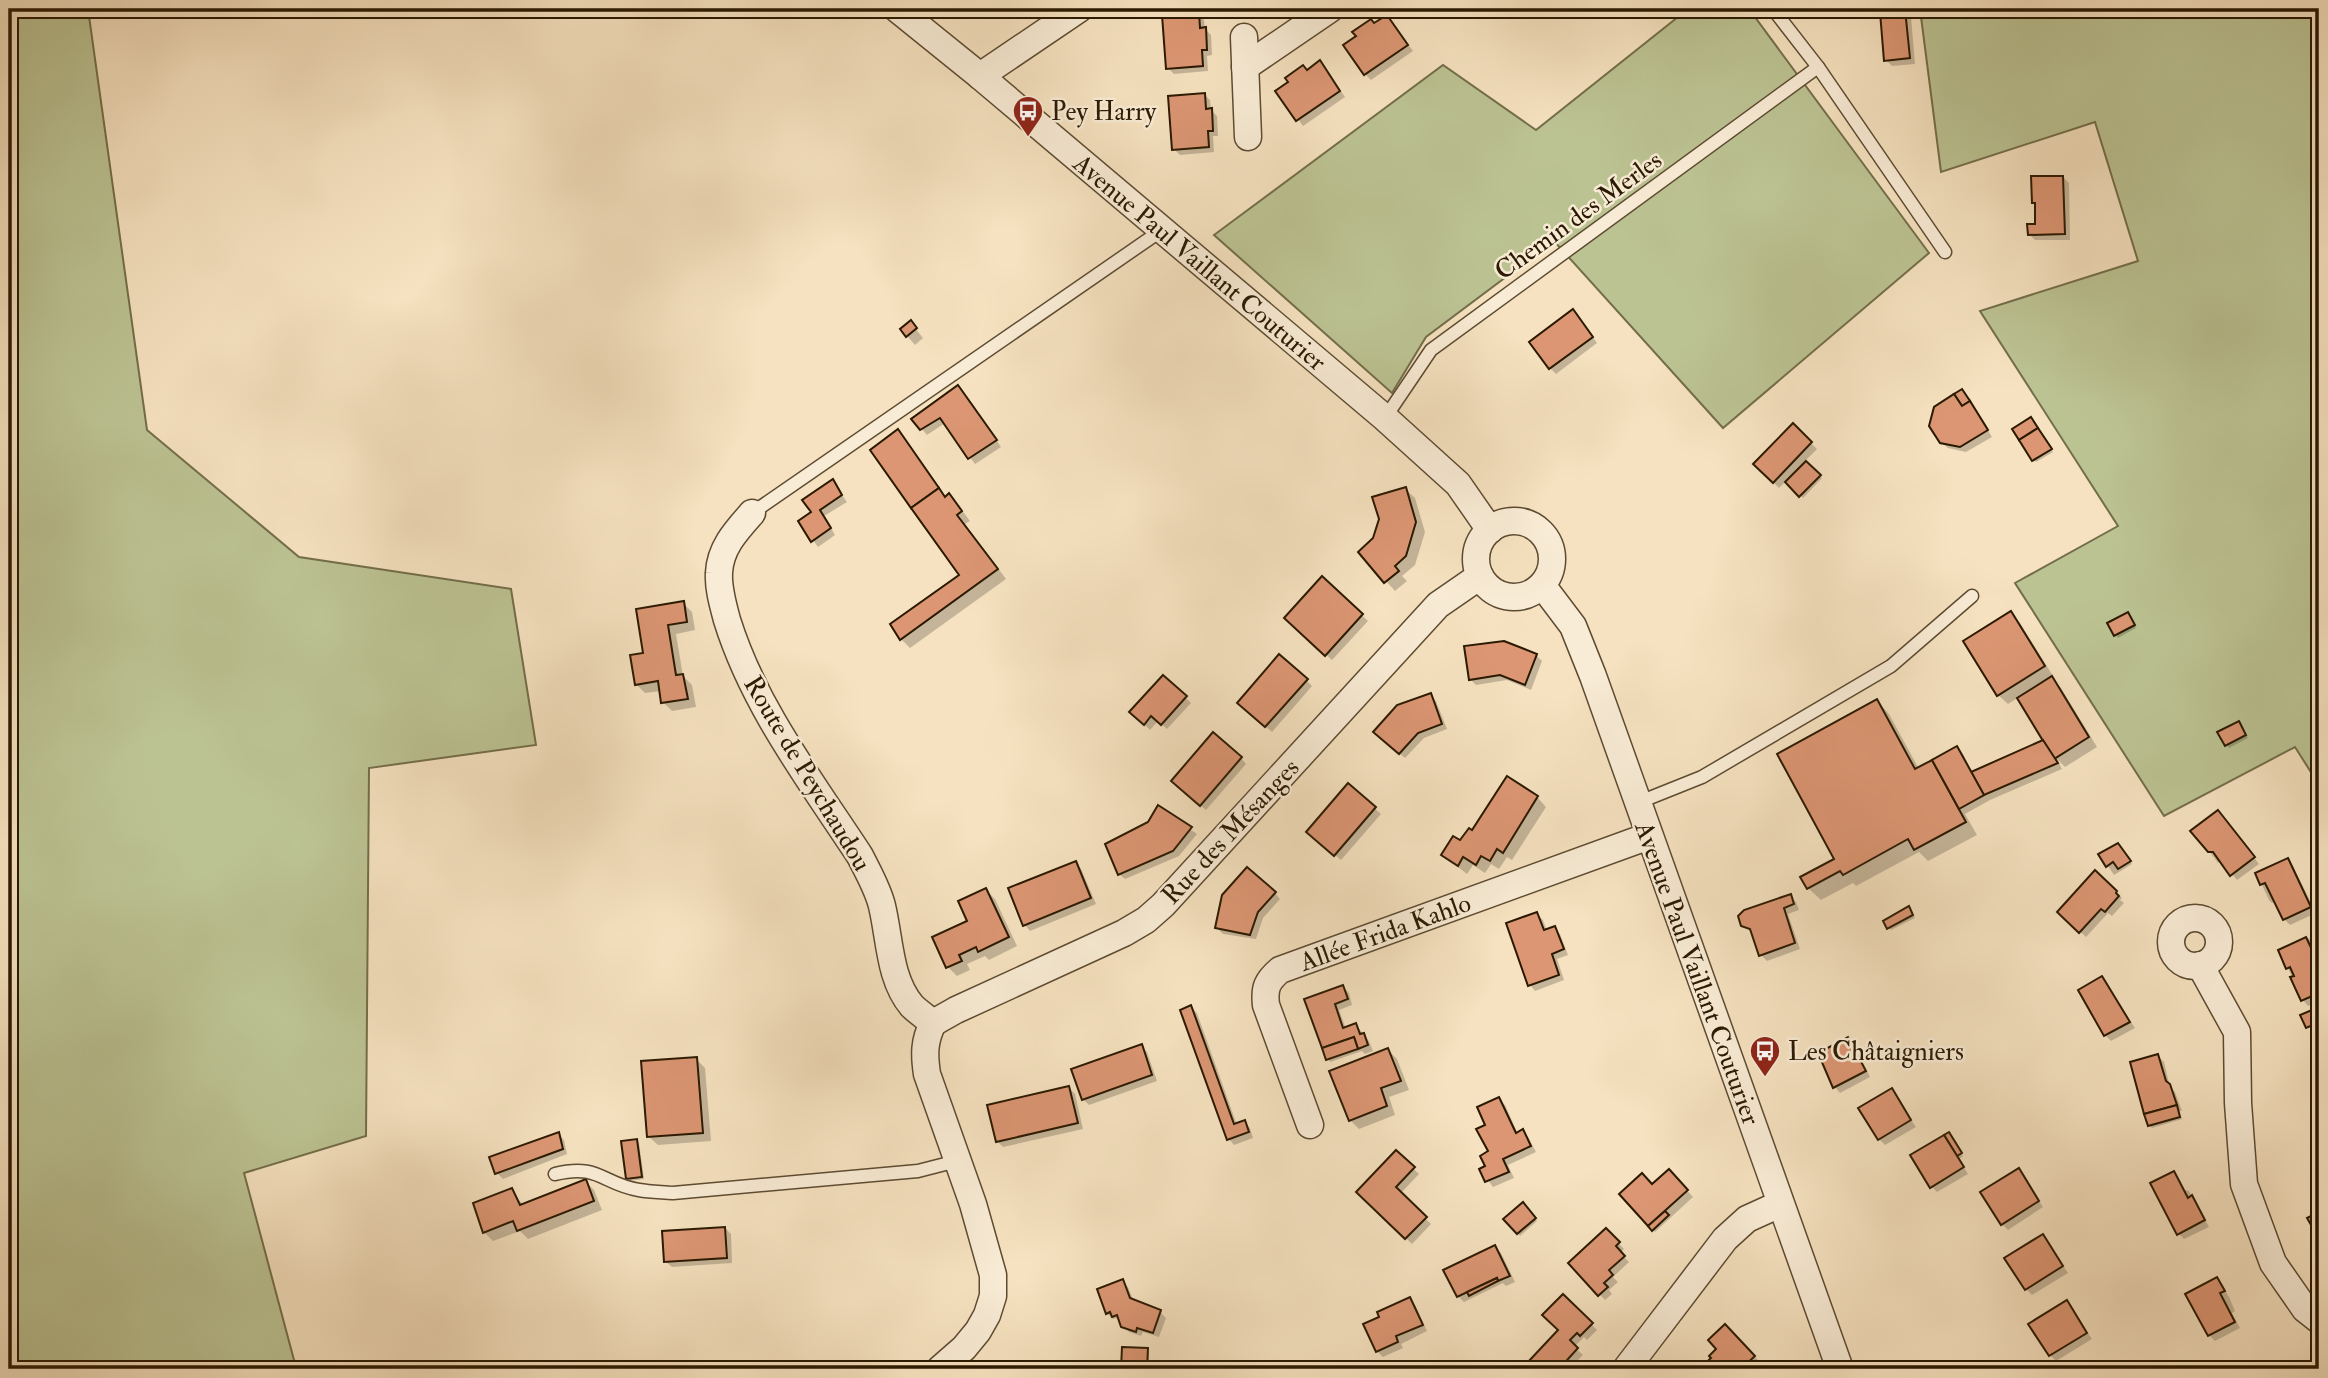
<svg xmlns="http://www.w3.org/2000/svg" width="2328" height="1378" font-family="'IM FELL Double Pica',serif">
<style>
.green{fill:#bcc393;stroke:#736e4a;stroke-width:2}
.shadow{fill:#0003}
.building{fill:#dc9673;stroke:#2a1901;stroke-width:2}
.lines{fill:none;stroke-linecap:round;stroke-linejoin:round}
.service-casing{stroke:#5d4b31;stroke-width:15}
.minor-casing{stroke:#5d4b31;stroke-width:29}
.service{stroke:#f9ecd6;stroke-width:12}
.minor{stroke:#f9ecd6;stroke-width:26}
.labels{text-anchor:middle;stroke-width:5;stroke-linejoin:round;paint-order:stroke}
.poi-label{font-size:26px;fill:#2a1901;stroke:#f9ecd6;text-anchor:start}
.street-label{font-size:26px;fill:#2a1901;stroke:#f9ecd6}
</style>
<rect width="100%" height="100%" fill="#f6e2c0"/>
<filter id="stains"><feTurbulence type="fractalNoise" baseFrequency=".00286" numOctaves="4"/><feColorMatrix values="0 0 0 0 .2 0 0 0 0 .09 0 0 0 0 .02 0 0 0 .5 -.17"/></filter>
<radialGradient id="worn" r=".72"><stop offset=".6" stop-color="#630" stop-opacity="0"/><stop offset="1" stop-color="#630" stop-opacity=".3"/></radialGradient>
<g class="green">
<path d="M9,9h79l59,421 152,127 212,32 25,156 -167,23 -3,368 -122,37 50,187 10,9h-295z"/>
<path d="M1688,9h61l180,244 -206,175 -169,-187 -128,96 -34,56 -178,-158 229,-170 93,65z"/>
<path d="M1920,9h399v776l-24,-38 -131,69 -149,-233 103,-57 -138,-215 158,-50 -43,-139 -154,50z"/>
</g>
<g class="shadow">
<path d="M1905,11l6,6 4,47 -23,2 -6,-6z"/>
<path d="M1198,14l6,6 1,9 6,6 1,20 -5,1 1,15 -34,3 -6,-6z"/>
<path d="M1387,17l26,34 -42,29 -6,-6 10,-49z"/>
<path d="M1325,68l20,29 -42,29 -25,-35z"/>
<path d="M1204,94l6,6 1,10 6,6 1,20h-5l1,16 -34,3 -6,-6z"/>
<path d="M2063,177l6,6 1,57h-35l-6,-6 8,-9 -1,-20 -3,-3z"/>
<path d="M1578,317l19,26 -41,31 -6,-6z"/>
<path d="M911,323l12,15 -8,7 -13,-15z"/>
<path d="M963,393l38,54 -26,17 -30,-41 -18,12 -13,-15z"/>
<path d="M1975,409l17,28 -26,15 -18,-4 -7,-6z"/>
<path d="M2034,422l19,30 -17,10 -2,-2z"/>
<path d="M1793,426l24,23 -13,13 18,16 -19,20 -17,-17 -7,7 -24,-24z"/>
<path d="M904,438l39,56 3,4 3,-2 9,9 12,16 -5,3 41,55 -96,69 -9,-9 60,-63z"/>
<path d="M832,481l15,21 -23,14 11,19 -17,12 -18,-25 13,-9z"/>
<path d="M1405,489l10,9 10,34 -10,33 -13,11 5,5 -12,10 -9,-10 -11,-42z"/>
<path d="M1322,578l46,43 -36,39 -46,-42z"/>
<path d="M683,603l9,9 3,18 -19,4 7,42 9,9 4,22 -24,4 -9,-9 -2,-11 -16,2 -9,-9 9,-30z"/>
<path d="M2011,613l9,10 33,53 -2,2 10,10 36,59 -32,20 -8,-8 5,10 -72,31 -25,14 12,21 -49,26 -9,-9 -63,34 -3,-3 -32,17 -13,-12 28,-28 41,-159 12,13 30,55 38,-21 6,6 10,19 73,-32 -27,-44 -11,7 -10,-9 -33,-53z"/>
<path d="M2130,617l6,11 -18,10 -9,-14z"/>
<path d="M1536,655l6,6 -11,29 -24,-10 -31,5 -6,-6z"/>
<path d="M1306,680l6,6 -40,46 -27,-23z"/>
<path d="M1430,695l6,6 11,28 -23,9 -19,20 -24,-20z"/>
<path d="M1185,697l6,6 -24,26 -9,-8 -8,9 -18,-18z"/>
<path d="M2241,725l7,13 -19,10 -9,-15z"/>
<path d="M1241,758l5,6 -40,46 -27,-23z"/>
<path d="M1507,778l30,19 9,10 -34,53 -5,-3 -8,12 -8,-5 -6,9 -12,-8 -6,9 -24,-19 30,-22z"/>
<path d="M1348,785l33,29 -40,46 -27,-23z"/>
<path d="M1158,808l39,26 -18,22 -54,23 -6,-5z"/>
<path d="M2224,818l35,46 -22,16 -16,-20 -3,3 -9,-12z"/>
<path d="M2122,849l10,15 -18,11 -14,-21z"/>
<path d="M2288,860l5,6 23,47 -26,12 -6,-6 -8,-18 -4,2 -3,-3 -12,-26z"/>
<path d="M1075,863l6,6 15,35 -66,27 -5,-6z"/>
<path d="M2095,873l27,25 -2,2 4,3 -12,13 -4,-3 -22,24 -27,-25z"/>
<path d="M986,890l9,9 22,47 -28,14 -4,-4 -18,8 3,6 -13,6 -9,-9z"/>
<path d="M1275,893l5,6 -17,19 -7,21 -33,-5 -6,-6z"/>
<path d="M1790,896l6,6 3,8 -11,4 12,35 -33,12 -6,-6 -8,-22 -12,-9z"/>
<path d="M1911,911l4,7 -24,12 -2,-2z"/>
<path d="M1537,914l6,6 4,11 7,-3 6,6 8,21 -11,4 7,21 -29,11 -5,-6z"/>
<path d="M2309,938l10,17v46l-11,5 -5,-6 -23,-49z"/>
<path d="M2102,978l33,50 -24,13 -6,-6z"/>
<path d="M1343,987l6,6 3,12 -13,5 7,19 10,-4 13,16 4,10 -8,3 -3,-3 -32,11 -24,-62z"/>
<path d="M1191,1007l6,6 40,112 7,-3 6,6 3,10 -19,7 -5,-6z"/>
<path d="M2319,1009v21l-6,2 -10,-16z"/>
<path d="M1848,1040l6,5 16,32 -30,16 -5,-6z"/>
<path d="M1141,1046l6,6 10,29 -68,24 -6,-6z"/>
<path d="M1388,1050l9,9 12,31 -20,7 6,18 -36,14 -9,-9z"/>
<path d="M2158,1056l6,6 6,25 5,5 7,19h-3l3,8 -30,9 -3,-3z"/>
<path d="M696,1059l9,9 6,73 -53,4 -10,-9z"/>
<path d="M1069,1088l6,6 8,35 -80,18 -6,-6z"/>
<path d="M1892,1091l24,36 -31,18 -6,-6z"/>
<path d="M1499,1099l6,6 13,29 5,-3 5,6 8,15 -28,13 6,13 -21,9 -12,-17 6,-3 4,-15 -4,-26z"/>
<path d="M558,1134l6,6 3,14 -64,25 -6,-6 -6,-15z"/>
<path d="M1951,1136l12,20 -4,3 9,15 -31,18 -5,-5z"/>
<path d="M636,1141l3,2 5,36 -14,2 -2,-3z"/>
<path d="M1396,1152l23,22 -19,20 31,30 -19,20 -54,-52z"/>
<path d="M1669,1171l24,26 -38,35 -34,-38 31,-8z"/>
<path d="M2019,1171l24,36 -35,23 -6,-6z"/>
<path d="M2174,1173l11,17 4,1 20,36 -25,12 -5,-5z"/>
<path d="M585,1181l9,9 8,20 -74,29 -8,-8 -27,10 -9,-9 27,-42 13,16z"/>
<path d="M1523,1205l14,16 -17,15 -14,-17z"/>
<path d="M725,1228l6,6 1,29 -60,4 -6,-5z"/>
<path d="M1606,1230l18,19 -4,4 9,9 -16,15 5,5 -9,8 3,4 -7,6 -35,-37z"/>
<path d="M2043,1236l25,37 -36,22 -6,-6z"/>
<path d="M1495,1247l6,6 14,29 -9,4 -3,-3 -39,19 -6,-6z"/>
<path d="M2217,1279l12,18 6,14 -3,2 8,15 -25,13 -6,-6z"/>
<path d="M1122,1282l6,5 6,15 26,10 6,6 -7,19 -16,-5 -2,4 -12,-4 -13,-14 -3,1 -6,-6z"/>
<path d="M1563,1296l34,34 -10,10 -3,-3 -10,10 9,8 -14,14h-31l-7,-7 29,-32z"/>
<path d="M1410,1299l5,6 12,26 -26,13 2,4 -20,9 -6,-6z"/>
<path d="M2067,1302l25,37 -36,22 -6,-6z"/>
<path d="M1725,1327l35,35 -8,7h-50l12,-11 5,-9z"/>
<path d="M1123,1349l24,1 2,2v17h-26z"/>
</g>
<g class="building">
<path d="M1905,9l5,49 -26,3 -4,-49z"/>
<path d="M1199,12l1,16 6,-1 1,23h-5l1,16 -37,3 -4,-54z"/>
<path d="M1387,15l21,30 -44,30 -21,-30 13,-9 -4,-4 19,-13 3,4z"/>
<path d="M1320,60l20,31 -44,30 -21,-30 13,-9 -3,-4 18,-13 4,5z"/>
<path d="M1205,93l1,16 6,-1 1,23h-5l1,16 -37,3 -4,-54z"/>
<path d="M2031,176h32l2,58 -37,1 -1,-11h8v-21h-3z"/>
<path d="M1573,309l20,28 -44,32 -20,-27z"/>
<path d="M911,320l6,8 -11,9 -6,-8z"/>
<path d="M958,385l39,55 -29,19 -28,-41 -20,12 -9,-11z"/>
<path d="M1962,389l8,12 -8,5 -8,-12z"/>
<path d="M1954,394l8,12 8,-5 18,29 -28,17 -20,-4 -11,-17 5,-19z"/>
<path d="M2031,417l7,11 -19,12 -7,-11z"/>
<path d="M1793,423l19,19 -39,41 -20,-19z"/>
<path d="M2038,428l14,21 -20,12 -13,-21z"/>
<path d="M898,429l41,59 -28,20 -41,-58z"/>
<path d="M1806,461l15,14 -22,22 -14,-15z"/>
<path d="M833,479l9,16 -22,15 11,18 -20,14 -13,-21 13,-9 -9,-12z"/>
<path d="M1406,487l10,35 -10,34 -11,10 4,5 -15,12 -26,-31 15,-14 6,-19 -7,-22z"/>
<path d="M939,488l6,9 4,-4 13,18 -5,4 41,54 -98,71 -10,-16 69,-49 -48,-67z"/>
<path d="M1322,576l41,38 -38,42 -41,-38z"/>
<path d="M684,601l3,21 -19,3 8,50 7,-1 5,25 -27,4 -3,-22 -23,4 -5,-30 13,-2 -7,-44z"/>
<path d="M2011,611l34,55 -48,30 -34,-55z"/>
<path d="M2128,612l7,13 -21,11 -7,-13z"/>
<path d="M1504,641l33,13 -12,31 -25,-10 -31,5 -5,-34z"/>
<path d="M1279,654l29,25 -43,48 -28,-24z"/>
<path d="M1163,675l24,21 -26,29 -10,-9 -7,9 -15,-13z"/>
<path d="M2052,676l37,61 -35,22 -37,-61z"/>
<path d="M1431,693l11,31 -24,9 -19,21 -26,-22 24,-27z"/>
<path d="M1877,699l38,70 17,-9 34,62 -52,28 -6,-11 -65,36 -3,-4 -33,18 -7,-12 34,-18 -57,-105z"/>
<path d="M2239,721l7,14 -21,11 -8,-14z"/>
<path d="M1213,732l29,25 -42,49 -29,-25z"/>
<path d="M2043,740l15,23 -74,32 -13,-23z"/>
<path d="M1957,746l27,49 -25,14 -27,-49z"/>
<path d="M1507,776l31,20 -35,57 -6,-4 -7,12 -9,-5 -5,9 -13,-8 -5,9 -17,-11 12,-19 7,4 9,-12 3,2z"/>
<path d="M1348,783l28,24 -42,49 -28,-24z"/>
<path d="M1158,805l34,22 -19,24 -55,24 -13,-31 43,-22z"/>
<path d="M2218,810l37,47 -25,19 -17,-24h-5l-18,-21z"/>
<path d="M2118,843l13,18 -13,8 -5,-7 -7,5 -8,-13z"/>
<path d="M2288,858l23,49 -28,13 -18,-37 -5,2 -5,-12z"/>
<path d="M1076,861l15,37 -68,28 -15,-38z"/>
<path d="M1247,867l29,25 -18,20 -8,23 -35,-7 7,-33z"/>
<path d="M2095,870l22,21 -1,2 3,3 -14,16 -4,-3 -22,24 -22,-21z"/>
<path d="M986,888l23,49 -31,15 -2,-5 -17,8 3,6 -16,7 -14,-31 35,-16 -9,-20z"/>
<path d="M1791,894l3,10 -10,4 11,35 -36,13 -9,-27 -9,-3 -3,-10 6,-6z"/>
<path d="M1909,906l4,9 -26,14 -4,-8z"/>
<path d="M1537,912l7,18 11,-4 9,23 -12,5 7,21 -31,11 -22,-63z"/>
<path d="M2306,937l7,15 3,-2 3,6v37l-18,8 -11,-24 4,-1 -4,-9 -4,2 -8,-19z"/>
<path d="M2102,976l28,46 -26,14 -26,-46z"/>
<path d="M1343,985l5,14 -13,5 8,24 13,-5 4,11 4,-1 4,12 -10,4 -4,-12 -32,11 -18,-49z"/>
<path d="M1191,1005l43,119 11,-4 4,12 -22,8 -47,-130z"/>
<path d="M2319,1007v27l-4,-10 -9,4 -6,-13z"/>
<path d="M1354,1037l4,12 -32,11 -4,-12z"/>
<path d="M1848,1037l18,34 -33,17 -15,-35z"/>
<path d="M1142,1044l10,31 -70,25 -11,-31z"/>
<path d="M1388,1048l13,33 -20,7 6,18 -38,15 -20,-50z"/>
<path d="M2158,1054l8,27 4,3 7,21 -33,9 -14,-52z"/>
<path d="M697,1057l6,76 -56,4 -6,-76z"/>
<path d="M1069,1086l9,37 -82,19 -9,-37z"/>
<path d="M1892,1088l19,32 -33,20 -20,-32z"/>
<path d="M1499,1097l17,36 7,-4 8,17 -28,13 6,13 -24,10 -6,-13 6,-3 -5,-10 8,-5 -12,-22 9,-4 -8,-18z"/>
<path d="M2177,1105l3,12 -32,9 -4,-12z"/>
<path d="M559,1132l4,17 -68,25 -6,-17z"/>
<path d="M1949,1132l13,21 -5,3 -13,-21z"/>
<path d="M1944,1135l20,32 -34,21 -20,-33z"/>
<path d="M637,1139l5,38 -16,2 -5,-38z"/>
<path d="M1396,1150l19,17 -19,20 31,30 -22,22 -49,-47z"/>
<path d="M2019,1168l20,33 -38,24 -21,-33z"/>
<path d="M1669,1169l19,21 -40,36 -29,-32 23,-21 10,11z"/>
<path d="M2174,1171l14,27 4,-3 13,25 -28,15 -27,-52z"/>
<path d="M586,1179l8,22 -77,30 -4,-10 -30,12 -10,-30 39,-15 8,17z"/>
<path d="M1523,1202l13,16 -19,16 -14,-15z"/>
<path d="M1665,1211l4,4 -17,16 -4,-5z"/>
<path d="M2319,1212v27l-12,-21z"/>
<path d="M725,1227l2,31 -63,4 -2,-31z"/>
<path d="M1606,1228l14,14 -4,4 9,10 -16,14 4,5 -9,8 4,4 -10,9 -30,-33z"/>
<path d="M2043,1234l20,32 -38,24 -21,-32z"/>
<path d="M1495,1245l15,31 -12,5 -1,-3 -40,19 -14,-27z"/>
<path d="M2217,1277l8,14 -5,2 15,29 -27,14 -23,-42z"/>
<path d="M1497,1278l1,3 -29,15 -2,-4z"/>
<path d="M1123,1279l7,19 31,12 -8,23 -16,-5 -1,4 -15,-5 -4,-12 -5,2 -2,-5 -4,2 -9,-25z"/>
<path d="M1563,1294l30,29 -13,13 -3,-3 -7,7 8,8 -19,21 -3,-2 -20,2 -8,-7 30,-32 -16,-15z"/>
<path d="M1410,1297l13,28 -27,11 2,6 -22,10 -13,-28 16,-7 -2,-5z"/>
<path d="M2067,1300l20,33 -38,23 -21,-32z"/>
<path d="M1725,1324l30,32 -14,13h-42l12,-11 -2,-2 7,-7 -8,-9z"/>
<path d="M1122,1347l26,1 -1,21h-26z"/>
</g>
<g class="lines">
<g class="service-casing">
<g id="service">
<path d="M1773,9l45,58 127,185"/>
<path d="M1385,418l46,-68 387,-283"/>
<path d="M752,513l410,-283"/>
<path d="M1637,803l65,-26 189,-111 81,-70"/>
<path d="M555,1174c44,-11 47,10 84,16 11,2 23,2 34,3l245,-22 39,-10"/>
</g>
</g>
<g class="minor-casing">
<g id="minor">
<path d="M897,9l83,67 405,342 73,66 32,46"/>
<path d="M1244,37l4,100"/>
<path d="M1245,67l85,-58"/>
<path d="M980,76l99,-67"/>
<path d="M752,513c-16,18 -32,35 -33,60 -1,15 4,32 8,47 27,87 84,161 133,236 8,16 18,33 22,50 8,33 7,73 30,100 6,6 15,12 21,17"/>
<circle cx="1514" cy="559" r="38"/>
<path d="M1542,585l31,41 20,50 247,693"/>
<circle cx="2195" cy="942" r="24"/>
<path d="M2200,965l37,67 1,71 6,81 29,79 32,46 14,11"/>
<path d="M933,1023l23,-13 168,-77 22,-13 17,-15 275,-300 42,-29"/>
<path d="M933,1023c-9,18 -9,31 -6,51l46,130 20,71v21l-6,19 -9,16 -14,17 -24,21"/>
<path d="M1310,1125l-44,-120c-2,-17 1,-24 14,-35l369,-134"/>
<path d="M1626,1369l99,-130 22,-20 33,-15"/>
</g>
</g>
<use href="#service" class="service"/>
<use href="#minor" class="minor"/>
</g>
<defs>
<g id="bus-pin" transform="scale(1.575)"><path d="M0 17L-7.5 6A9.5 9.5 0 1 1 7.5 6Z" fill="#8f2418" stroke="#f9ecd6"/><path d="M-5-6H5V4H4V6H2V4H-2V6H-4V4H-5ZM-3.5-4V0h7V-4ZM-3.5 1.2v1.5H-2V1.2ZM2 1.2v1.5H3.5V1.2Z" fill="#fff"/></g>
</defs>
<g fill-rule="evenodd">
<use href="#bus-pin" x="1028" y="111"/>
<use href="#bus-pin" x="1765" y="1051"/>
</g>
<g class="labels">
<g class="poi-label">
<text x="1051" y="120">Pey Harry</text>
<text x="1788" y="1060">Les Châtaigniers</text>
</g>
<g class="street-label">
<text transform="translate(1578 215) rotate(-36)" y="9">Chemin des Merles</text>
<text transform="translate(1200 262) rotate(40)" y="9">Avenue Paul Vaillant Couturier</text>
<text transform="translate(808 773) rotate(59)" y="9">Route de Peychaudou</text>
<text transform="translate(1230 831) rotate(-47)" y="9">Rue des Mésanges</text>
<text transform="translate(1385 932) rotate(-20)" y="9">Allée Frida Kahlo</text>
<text transform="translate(1698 973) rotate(70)" y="9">Avenue Paul Vaillant Couturier</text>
</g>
</g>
<rect width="2328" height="1378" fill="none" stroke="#f6e2c0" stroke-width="35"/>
<rect x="10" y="10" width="2307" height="1357" fill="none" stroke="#2a1901" stroke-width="3.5"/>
<rect x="18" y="18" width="2293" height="1343" fill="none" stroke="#2a1901" stroke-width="2"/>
<rect width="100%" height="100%" filter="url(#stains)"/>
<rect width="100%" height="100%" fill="url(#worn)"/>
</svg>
